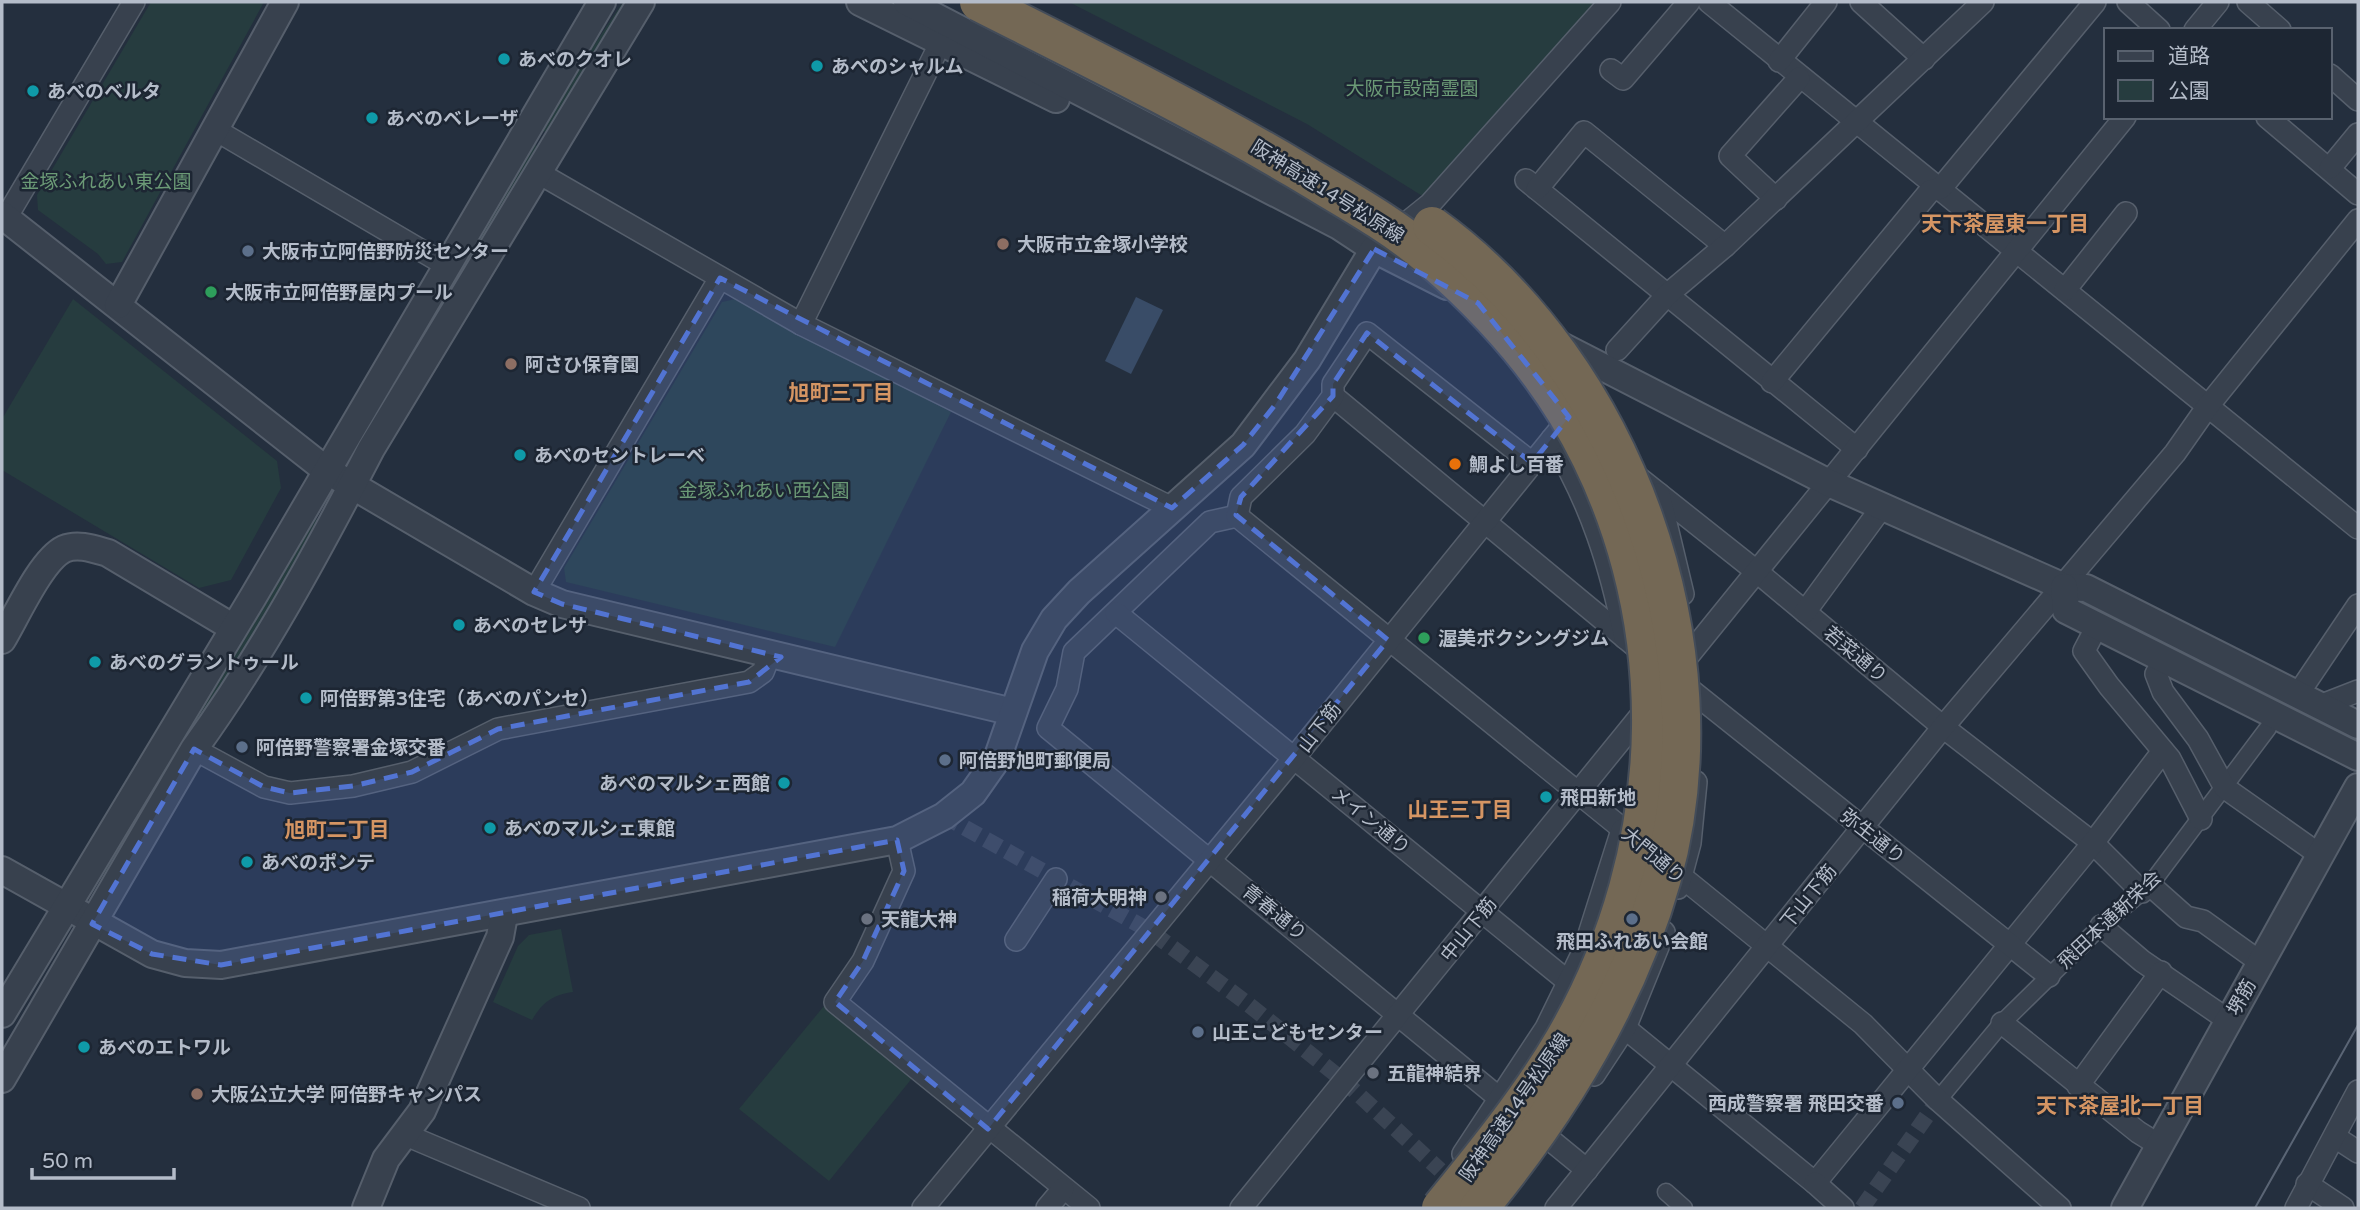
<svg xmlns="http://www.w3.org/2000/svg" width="2360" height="1210" font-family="'Varela Round','Noto Sans JP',sans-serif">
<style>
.green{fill:#263c3f}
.water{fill:#394c67}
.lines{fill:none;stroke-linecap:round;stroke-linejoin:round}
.pedestrian-tunnel{stroke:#3a4453;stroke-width:16;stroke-dasharray:16 8;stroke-linecap:butt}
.pedestrian-casing{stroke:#565f6c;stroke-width:19}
.minor-casing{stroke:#565f6c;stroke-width:24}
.tertiary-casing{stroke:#565f6c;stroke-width:30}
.pedestrian{stroke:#38414e;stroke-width:16}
.minor{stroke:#38414e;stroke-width:21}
.tertiary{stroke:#38414e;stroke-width:26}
.tram{stroke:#5a6575;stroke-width:2}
.motorway-bridge-casing{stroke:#434c59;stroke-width:42;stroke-linecap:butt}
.motorway-bridge{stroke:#746855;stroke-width:38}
.marked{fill:#5274d3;fill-opacity:0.2;stroke:#5274d3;stroke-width:5;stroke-dasharray:14 9;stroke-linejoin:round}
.culture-dot{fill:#0f9aa8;stroke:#1d2633;stroke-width:2.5}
.education-dot{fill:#8d6e63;stroke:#1d2633;stroke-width:2.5}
.service-dot{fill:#5c6f8a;stroke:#1d2633;stroke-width:2.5}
.leisure-dot{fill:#2e9e5b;stroke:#1d2633;stroke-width:2.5}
.food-dot{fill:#e8710a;stroke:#1d2633;stroke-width:2.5}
.worship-dot{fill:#6b7280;stroke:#1d2633;stroke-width:2.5}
.labels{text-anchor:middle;stroke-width:5;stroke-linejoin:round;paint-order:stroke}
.poi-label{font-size:19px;font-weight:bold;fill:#b4bcc9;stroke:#1d2633;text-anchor:start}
.park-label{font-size:19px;fill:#6b9a76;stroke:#1d2633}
.street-label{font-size:19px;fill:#b4bcc9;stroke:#1d2633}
.neighbourhood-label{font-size:21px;font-weight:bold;fill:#d59563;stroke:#1d2633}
</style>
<rect width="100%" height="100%" fill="#242f3e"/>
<g class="green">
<path d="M151,2h113l-142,260 -16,2 -8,-10 -60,-44 -1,-15z"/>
<path d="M623,2h7l-79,133 -13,-7z"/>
<path d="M1069,2h530l-175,195 -117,-73z"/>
<path d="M530,142l11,6 -72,123 -60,85 -45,78 -7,-2z"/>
<path d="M73,299l204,162 4,27 -50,92 -32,8 -197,-118v-51z"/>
<path d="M735,299l216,113 -116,235 -269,-65 -2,-14 158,-266z"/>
<path d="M316,519l5,1 -105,179 -63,92 -48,82 -5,-4z"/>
<path d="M561,929l12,63c-21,3 -30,10 -41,28l-39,-18 25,-56 11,-11z"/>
<path d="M824,1006l89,71 -84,104 -90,-72z"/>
</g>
<path class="water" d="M1136,297l27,13 -32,64 -26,-13z"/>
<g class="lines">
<g class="pedestrian-tunnel">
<path d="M944,816l206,115 98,73 96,77 96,89"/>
<path d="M1862,1208l76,-108"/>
</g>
<g class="pedestrian-casing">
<g id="pedestrian">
<path d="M1938,1100l64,-77 99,-97 49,-41 118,-157"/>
<path d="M1666,1192l18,16"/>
</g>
</g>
<g class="minor-casing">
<g id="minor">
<path d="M1709,2l649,526"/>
<path d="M1861,2l63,57"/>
<path d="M2128,2l31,28"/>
<path d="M2248,2l32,28"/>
<path d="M2195,30l23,-28"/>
<path d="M1779,61l47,-59"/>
<path d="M1611,70l12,9 66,-77"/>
<path d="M2330,75l28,25"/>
<path d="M2267,117l91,77"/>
<path d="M214,129l232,136"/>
<path d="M2330,168l28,-34"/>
<path d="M537,172l264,152 371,184"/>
<path d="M1526,180l331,269"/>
<path d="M1537,189l47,-57 141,114"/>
<path d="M1776,199l-46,-43 69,-78"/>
<path d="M6,218l128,-216"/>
<path d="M1389,237l41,-33 180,-202"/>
<path d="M2065,290l61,-77"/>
<path d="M801,324l140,-282"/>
<path d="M1617,350l50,-55 58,-49 258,-244"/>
<path d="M1772,382l158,-191 11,-3 154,-186"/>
<path d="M1333,396l314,260"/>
<path d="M1552,439c39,65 58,125 73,199"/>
<path d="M1532,463l-165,-130 -34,51v12l-28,38 -64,63 -4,19 -27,6 -136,130 -7,37 -19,39 539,442"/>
<path d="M1630,471l126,100 187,156 150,116 49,49"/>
<path d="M1659,494l24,100"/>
<path d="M1237,516l626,508 75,76 122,108"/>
<path d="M534,592l186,-314"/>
<path d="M1805,612l77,-105"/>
<path d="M1116,613l699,570 278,-340 70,-92"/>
<path d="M2097,626l-13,25 25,35 61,73 31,60"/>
<path d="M2165,659l-9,15 7,18 35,47 27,49 95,67"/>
<path d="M1676,671l449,-554"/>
<path d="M1678,680l371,296"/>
<path d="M2298,694l60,-89"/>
<path d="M2322,705l36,-14"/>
<path d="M194,749l70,38 26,6 63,-7 59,-14 86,-43 251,-47 14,-10 7,-18"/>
<path d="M897,840l7,31 -41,90 -28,41 254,206"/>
<path d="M2150,885l36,32 17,4 57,41"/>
<path d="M1678,888l12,-45 6,-61"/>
<path d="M2101,926l41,35 86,59"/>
<path d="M1016,940l40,-61"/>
<path d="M2002,1023l136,109 21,13"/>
<path d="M1594,1075l31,-47 39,-96"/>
<path d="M2078,1086l83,-114"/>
<path d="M406,1135l173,73"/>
<path d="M2335,1137l23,15"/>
<path d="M1463,1154l83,-126 38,-78 38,-120"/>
<path d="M1815,1183l28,25"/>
<path d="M2307,1184l36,24"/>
<path d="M923,1208l371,-450 279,-345"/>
<path d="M1047,1208l16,-19"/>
<path d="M1241,1208l409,-504"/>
<path d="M1556,1208l387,-481 232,-274 33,-47 150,-186"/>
<path d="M2296,1208l62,-117"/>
</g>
</g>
<g class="tertiary-casing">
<g id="tertiary">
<path d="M860,2l196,97"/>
<path d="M907,2l432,224 35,23 73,37"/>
<path d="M2,215l324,255 208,122 28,12 451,108"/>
<path d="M118,305l167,-303"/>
<path d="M1552,341l277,142 235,104 22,1 272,137"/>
<path d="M2064,587l2,23 292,147"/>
<path d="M2,640c14,-23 39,-80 62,-91 14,-6 30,0 44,4l124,74"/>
<path d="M2,870l150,84 33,9 36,2 676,-125 47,-24 29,-23 24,-34 38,-108 19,-32 25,-27 164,-147 64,-85 67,-111"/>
<path d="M2,1014l251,-417 349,-595"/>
<path d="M2,1079l192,-330c68,-94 124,-198 177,-300l270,-447"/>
<path d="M366,1208l20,-49 36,-48 78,-174 4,-22"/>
<path d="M2125,1208l233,-421"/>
</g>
</g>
<use href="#pedestrian" class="pedestrian"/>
<use href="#minor" class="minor"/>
<use href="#tertiary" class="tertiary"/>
<path class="tram" d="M2255,1208l103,-183"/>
<g class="motorway-bridge-casing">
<g id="motorway-bridge">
<path d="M979,2c107,54 215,107 318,168 46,28 93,53 134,88 52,45 101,98 136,156 116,193 109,434 -3,626 -35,60 -80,115 -123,168"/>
<path d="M1432,226c194,140 294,422 230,652 -34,121 -104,234 -183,330"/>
</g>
</g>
<use href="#motorway-bridge" class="motorway-bridge"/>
</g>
<path class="marked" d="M1374,249l104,54 91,114 -37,46 -165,-130 -34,51v12l-92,101 -5,18 152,125 -400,489 -153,-127 28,-41 41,-90 -7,-31 -676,125 -69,-11 -60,-30 102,-175 70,38 26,6 63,-7 59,-14 86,-43 251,-47 32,-25 -219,-53 -28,-12 186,-314 452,230 71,-63 32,-40z"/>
<g class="culture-dot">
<circle cx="504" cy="59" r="7"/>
<circle cx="817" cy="66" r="7"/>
<circle cx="33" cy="91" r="7"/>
<circle cx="372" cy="118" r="7"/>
<circle cx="520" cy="455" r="7"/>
<circle cx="459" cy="625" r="7"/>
<circle cx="95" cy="662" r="7"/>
<circle cx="306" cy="698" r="7"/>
<circle cx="784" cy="783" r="7"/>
<circle cx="1546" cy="797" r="7"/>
<circle cx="490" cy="828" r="7"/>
<circle cx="247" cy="862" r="7"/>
<circle cx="84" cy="1047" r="7"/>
</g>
<g class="education-dot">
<circle cx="1003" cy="244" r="7"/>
<circle cx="511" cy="364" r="7"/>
<circle cx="197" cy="1094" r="7"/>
</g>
<g class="service-dot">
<circle cx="248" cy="251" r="7"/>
<circle cx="242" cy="747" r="7"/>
<circle cx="945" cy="760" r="7"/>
<circle cx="1632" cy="919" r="7"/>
<circle cx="1198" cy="1032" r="7"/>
<circle cx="1898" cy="1103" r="7"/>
</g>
<g class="leisure-dot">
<circle cx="211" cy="292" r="7"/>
<circle cx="1424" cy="638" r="7"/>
</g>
<circle class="food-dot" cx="1455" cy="464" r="7"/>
<g class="worship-dot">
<circle cx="1161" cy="897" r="7"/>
<circle cx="867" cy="919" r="7"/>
<circle cx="1373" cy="1073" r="7"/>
</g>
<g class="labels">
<g class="poi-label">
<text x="518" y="66">あべのクオレ</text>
<text x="831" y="73">あべのシャルム</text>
<text x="47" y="98">あべのベルタ</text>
<text x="386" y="125">あべのベレーザ</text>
<text x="1017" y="251">大阪市立金塚小学校</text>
<text x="262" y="258">大阪市立阿倍野防災センター</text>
<text x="225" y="299">大阪市立阿倍野屋内プール</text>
<text x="525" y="371">阿さひ保育園</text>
<text x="534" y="462">あべのセントレーベ</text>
<text x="1469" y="471">鯛よし百番</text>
<text x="473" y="632">あべのセレサ</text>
<text x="1438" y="645">渥美ボクシングジム</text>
<text x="109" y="669">あべのグラントゥール</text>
<text x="320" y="705">阿倍野第3住宅（あべのパンセ）</text>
<text x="256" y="754">阿倍野警察署金塚交番</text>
<text x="959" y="767">阿倍野旭町郵便局</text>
<text x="770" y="790" text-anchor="end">あべのマルシェ西館</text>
<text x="1560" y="804">飛田新地</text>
<text x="504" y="835">あべのマルシェ東館</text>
<text x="261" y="869">あべのポンテ</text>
<text x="1147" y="904" text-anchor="end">稲荷大明神</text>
<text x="881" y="926">天龍大神</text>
<text x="1632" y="948" text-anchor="middle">飛田ふれあい会館</text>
<text x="1212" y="1039">山王こどもセンター</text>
<text x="98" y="1054">あべのエトワル</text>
<text x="1387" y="1080">五龍神結界</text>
<text x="211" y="1101">大阪公立大学 阿倍野キャンパス</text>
<text x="1884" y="1110" text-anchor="end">西成警察署 飛田交番</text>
</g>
<g class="park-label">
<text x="1412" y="95">大阪市設南霊園</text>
<text x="106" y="188">金塚ふれあい東公園</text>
<text x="764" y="497">金塚ふれあい西公園</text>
</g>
<g class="street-label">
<text transform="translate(1328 191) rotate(32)" y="7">阪神高速14号松原線</text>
<text transform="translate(1856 654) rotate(40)" y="7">若菜通り</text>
<text transform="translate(1319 727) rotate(-52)" y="7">山下筋</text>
<text transform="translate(1371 820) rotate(39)" y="7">メイン通り</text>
<text transform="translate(1873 836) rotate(38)" y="7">弥生通り</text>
<text transform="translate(1654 855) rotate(40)" y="7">大門通り</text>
<text transform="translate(1808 896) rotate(-51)" y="7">下山下筋</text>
<text transform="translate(1275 912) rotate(39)" y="7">青春通り</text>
<text transform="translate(2109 919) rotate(-43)" y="7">飛田本通新栄会</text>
<text transform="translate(1468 929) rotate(-51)" y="7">中山下筋</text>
<text transform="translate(2241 997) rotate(-61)" y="7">堺筋</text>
<text transform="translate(1514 1107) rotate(-55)" y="7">阪神高速14号松原線</text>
</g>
<g class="neighbourhood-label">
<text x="2005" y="231">天下茶屋東一丁目</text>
<text x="841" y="400">旭町三丁目</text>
<text x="1460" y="817">山王三丁目</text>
<text x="337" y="837">旭町二丁目</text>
<text x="2120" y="1113">天下茶屋北一丁目</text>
</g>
</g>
<rect width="2360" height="1210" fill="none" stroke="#b4bcc9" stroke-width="7"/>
<rect x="2104" y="28" width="228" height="91" fill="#1d2633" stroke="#59626f" stroke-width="2"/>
<rect x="2118" y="51" width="35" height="10" fill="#38414e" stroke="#59626f" stroke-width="2"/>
<text x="2168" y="63" font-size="21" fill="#b4bcc9">道路</text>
<rect x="2118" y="80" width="35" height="21" fill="#263c3f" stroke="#59626f" stroke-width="2"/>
<text x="2168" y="98" font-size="21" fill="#b4bcc9">公園</text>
<path d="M32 1168v10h142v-10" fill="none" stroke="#b4bcc9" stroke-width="3.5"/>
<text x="42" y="1168" font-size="21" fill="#b4bcc9" stroke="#1d2633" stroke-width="5" paint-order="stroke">50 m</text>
</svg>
